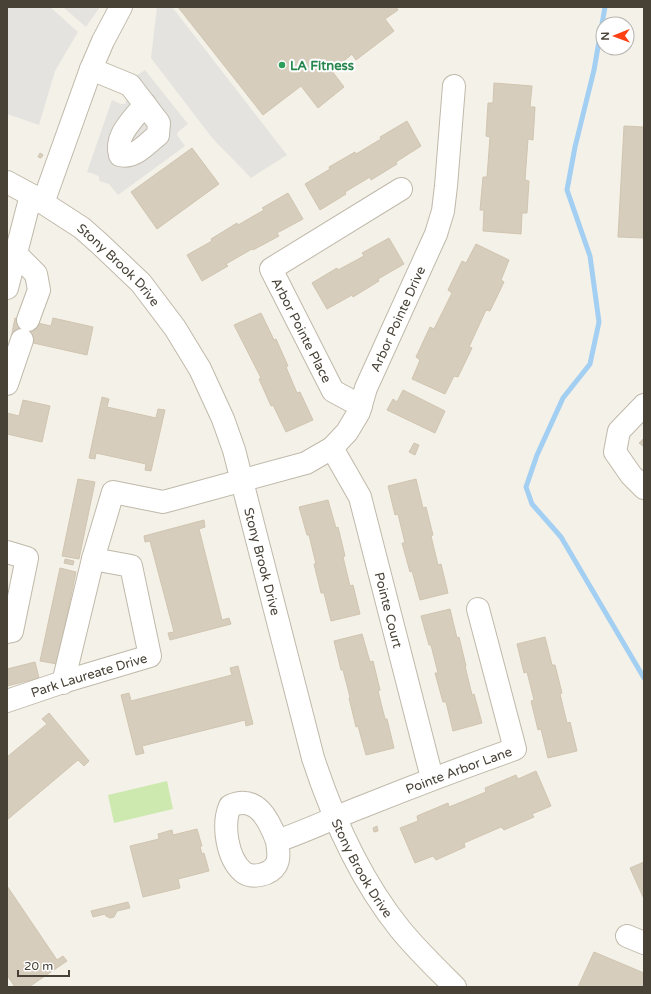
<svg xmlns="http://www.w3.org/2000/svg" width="651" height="994" font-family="'Varela Round',sans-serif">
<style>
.green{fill:#cde9b0}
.parking{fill:#e5e3df}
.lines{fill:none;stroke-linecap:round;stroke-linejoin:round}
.stream{stroke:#a3cff2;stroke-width:5}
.building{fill:#d6cdbd;stroke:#d1c5b0}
.minor-casing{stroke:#c0b9aa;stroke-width:24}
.minor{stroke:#fff;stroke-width:22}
.leisure-dot{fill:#2e9e5b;stroke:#fff;stroke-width:1.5}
.labels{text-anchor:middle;stroke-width:4;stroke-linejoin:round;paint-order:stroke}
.leisure-label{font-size:13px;font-weight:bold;fill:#27864d;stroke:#fff;text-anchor:start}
.street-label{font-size:13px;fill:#474136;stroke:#fff}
</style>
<rect width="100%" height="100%" fill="#f4f1e8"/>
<path class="green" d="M167,781l6,28 -59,14 -6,-28z"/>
<g class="parking">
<path d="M7,7h43l28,25 -23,39 -16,54 -32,-11z"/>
<path d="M63,7h37l-14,20z"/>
<path d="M157,7h15l115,148 -36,23 -38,-39 -62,-81z"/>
<path d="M145,70l43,54 -10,8 -1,3 8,11 -67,49 -9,-11 -10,-3v-4l-2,-2 -10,-3 25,-72 9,4h4l11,-28z"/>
</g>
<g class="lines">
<path class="stream" d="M605,7l-11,63 -19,77 -8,43 23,66 9,66 -9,42 -27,34 -26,57 -11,32 6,17 29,33 83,141"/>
</g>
<g class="building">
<path d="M178,7h218l2,3 -13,9 9,12 -38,29 -4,-6 -20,17 12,16 -26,21 -17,-22 -38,29z"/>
<path d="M494,83l38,3 -2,21h5l-2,33 -5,-1 -3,41 4,1 -2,32h-5l-1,21 -38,-3 1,-21h-4l3,-33h4l3,-40 -4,-1 2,-33h5z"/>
<path d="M407,121l14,25 -25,16 1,2 -26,16 -1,-3 -25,15 1,2 -26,16 -15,-26 25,-15 -1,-2 26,-15 1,2 25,-15 -1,-2z"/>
<path d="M624,126l20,1v111l-26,-1z"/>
<path d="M192,148l27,36 -62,45 -26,-37z"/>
<path d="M40,153l3,2 -2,3 -3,-1z"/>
<path d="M288,193l15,26 -26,14 2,3 -26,14 -1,-1 -26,15 2,2 -26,15 -15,-26 25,-14 -1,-2 26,-16 1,2 26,-15 -2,-2z"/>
<path d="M389,238l15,26 -26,15 1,2 -26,16 -1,-2 -25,14 -15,-26 25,-15 1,2 26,-14 -2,-3z"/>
<path d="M476,244l33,16 -8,20 3,2 -14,29 -4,-1 -17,37 3,1 -14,29 -4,-1 -9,18 -33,-15 8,-19 -4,-3 14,-30 4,2 18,-36 -4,-3 14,-29 4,2z"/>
<path d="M261,313l13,27 2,-1 12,27 -2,1 11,26 3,-1 13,28 -27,12 -13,-27 -2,1 -12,-27 2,-1 -27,-53z"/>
<path d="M15,318l36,8 2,-8 40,9 -6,28 -76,-17z"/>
<path d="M403,390l42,21 -10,22 -48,-23 6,-11 4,3z"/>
<path d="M102,397l7,2 -2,8 49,11 2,-9 7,1 -14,61 -6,-1 1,-6 -50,-11 -1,6 -6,-1z"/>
<path d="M23,400l27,6 -8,36 -35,-8v-21l12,3z"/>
<path d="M644,438v9l-5,-4z"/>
<path d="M414,443l5,2 -4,10 -6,-3z"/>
<path d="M78,479l17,3 -16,77 -17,-3z"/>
<path d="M416,479l7,29 3,-1 7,28 -2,1 7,29 3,-1 7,29 -28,7 -8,-29 -2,1 -8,-29h3l-7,-29 -3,1 -7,-29z"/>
<path d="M328,500l8,28 2,-1 7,29 -2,1 7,29 3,-1 7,29 -29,7 -7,-28h-3l-7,-29h2l-7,-29h-2l-8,-28z"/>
<path d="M204,520l1,7 -6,2 23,91 7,-2 2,6 -61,16 -2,-7 6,-1 -24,-91 -5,1 -1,-6z"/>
<path d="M65,559l9,2 -1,4 -9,-2z"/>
<path d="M60,568l16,4 -19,92 -17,-3z"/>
<path d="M450,609l7,29 2,-1 7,29h-1l7,29 2,-1 8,29 -29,8 -7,-29h-3l-8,-29h3l-7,-28h-2l-8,-29z"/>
<path d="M362,634l8,28 3,-1 7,29 -2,1 7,28h2l7,29 -28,7 -8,-29 -2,1 -7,-29 1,-1 -7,-27h-2l-7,-29z"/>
<path d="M545,637l7,28h3l7,28 -2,1 7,29 3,-1 7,29 -29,7 -7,-29 -3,1 -7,-29 3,-1 -7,-28 -3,1 -7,-29z"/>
<path d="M35,662l4,16 -32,8v-17z"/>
<path d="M238,666l15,58 -7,2 -1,-6 -103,26 2,7 -8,2 -15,-60 8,-2 2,8 101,-26 -2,-7z"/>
<path d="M49,713l40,48 -5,5 -6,-6 -71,60v-63l40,-33 -5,-5z"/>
<path d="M536,771l15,35 -19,8 2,3 -30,13 -3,-3 -37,16 1,4 -29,13 -3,-4 -18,7 -15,-35 18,-7 -1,-5 31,-13 1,4 37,-15 -1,-4 31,-13 2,4z"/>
<path d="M377,826l1,5 -4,1 -1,-4z"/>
<path d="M197,829l5,17 -2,1 2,7 2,-1 5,18 -31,8 2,9 -37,9 -13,-51 29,-7 -1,-5 14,-4 1,5z"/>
<path d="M644,862v37l-14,-31z"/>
<path d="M7,886l50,74 6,-4 4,5 -38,26h-14l-8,-12z"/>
<path d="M128,902l2,6 -13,3 -3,6 -4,1 -4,-2 -1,-2 -12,3 -2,-6z"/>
<path d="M594,952l50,21v14h-66z"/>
</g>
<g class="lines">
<g class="minor-casing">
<g id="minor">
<path d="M91,69l39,16 29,38 -1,12c-11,8 -23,24 -38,20 -6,-20 14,-36 25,-51"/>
<path id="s1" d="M7,182l24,13 51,33 18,16 41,39 34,45 25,41 23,50 11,31 79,308c20,61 46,120 87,171 17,21 36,39 55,58"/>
<path d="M43,203l48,-134 12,-28 18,-34"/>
<path d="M7,251l9,3 20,20 3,16 -11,30"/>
<path d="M7,288l24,-93"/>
<path d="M7,384l15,-44"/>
<path d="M644,405l-25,26 -4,21 16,23 13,13"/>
<path d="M361,406l-28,-15 -62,-122 130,-80"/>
<path id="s2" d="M332,448l28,49 72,281"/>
<path d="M7,552l20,6 -15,73 -5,1"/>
<path d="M63,683l30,-124"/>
<path id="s3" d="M7,701l59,-20 84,-25 -19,-90 -38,-7 20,-67 50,10 143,-39 26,-15 15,-16 12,-20 7,-24 70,-154 7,-23 3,-25 8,-100"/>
<path id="s4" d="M277,841c-8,-21 -20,-47 -47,-35 -8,19 -3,52 13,66 9,7 27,3 33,-7 4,-7 2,-16 1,-24 30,-10 58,-24 87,-35 50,-20 100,-39 151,-57l-37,-140"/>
<path d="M627,936l17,7"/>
</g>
</g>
<use href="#minor" class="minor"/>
</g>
<circle class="leisure-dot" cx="282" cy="65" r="4"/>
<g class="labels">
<g class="leisure-label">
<text x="290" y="70">LA Fitness</text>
</g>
<g class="street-label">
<text dy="5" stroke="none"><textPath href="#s1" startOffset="140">Stony Brook Drive</textPath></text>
<text dy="5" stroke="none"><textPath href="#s3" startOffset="726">Arbor Pointe Drive</textPath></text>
<text transform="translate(302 330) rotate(63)" y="5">Arbor Pointe Place</text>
<text dy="5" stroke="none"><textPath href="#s1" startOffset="476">Stony Brook Drive</textPath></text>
<text dy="5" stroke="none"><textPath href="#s2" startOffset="173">Pointe Court</textPath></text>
<text dy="5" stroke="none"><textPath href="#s3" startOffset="86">Park Laureate Drive</textPath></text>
<text dy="5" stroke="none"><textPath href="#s4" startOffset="395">Pointe Arbor Lane</textPath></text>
<text dy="5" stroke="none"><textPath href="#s1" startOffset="800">Stony Brook Drive</textPath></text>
</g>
</g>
<rect width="651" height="994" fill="none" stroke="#474136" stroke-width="16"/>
<g transform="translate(615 36) rotate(269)"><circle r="19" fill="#ffffff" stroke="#b5b3af"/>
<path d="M0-3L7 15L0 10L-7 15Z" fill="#fd4115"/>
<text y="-6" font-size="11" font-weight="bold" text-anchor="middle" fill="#474136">N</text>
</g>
<path d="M18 970v6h51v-6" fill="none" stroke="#474136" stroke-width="2"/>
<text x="24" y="970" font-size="12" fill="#474136" stroke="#ffffff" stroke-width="3" paint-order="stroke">20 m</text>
</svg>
